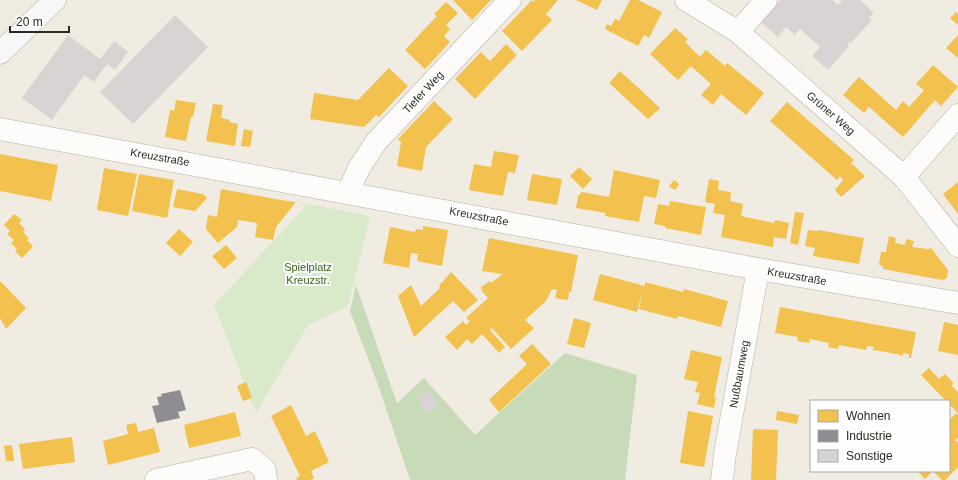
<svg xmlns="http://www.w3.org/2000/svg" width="958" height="480" font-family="Helvetica,sans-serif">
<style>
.green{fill:#d9eaca}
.forest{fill:#c8dbb8}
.homes{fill:#f2c14e}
.industry{fill:#8d8d92}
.building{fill:#d9d4d3}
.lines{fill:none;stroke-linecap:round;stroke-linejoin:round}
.minor-casing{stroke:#b3afa6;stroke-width:23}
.secondary-casing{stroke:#b3afa6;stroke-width:23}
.minor{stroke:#fdfcfa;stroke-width:22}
.secondary{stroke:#f7f7f7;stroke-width:22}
.labels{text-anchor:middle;stroke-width:4;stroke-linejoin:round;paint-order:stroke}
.street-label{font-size:11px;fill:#2c2921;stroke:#fefefe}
.park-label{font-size:11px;fill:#34641a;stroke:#fefefe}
</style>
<rect width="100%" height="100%" fill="#f1ece1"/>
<path class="green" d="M302,203l68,13 -22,90 -40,19 -52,88 -42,-108 90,-97z"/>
<path class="forest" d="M356,285l41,118 27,-25 51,57 90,-82 72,22 -12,105h-215l-32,-95 -28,-74z"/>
<g class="homes">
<path d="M453,0h38l-19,20z"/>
<path d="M532,0l1,2 2,-2h23l-12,14 6,6 -30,31 -20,-20z"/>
<path d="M576,0h26l-5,10z"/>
<path d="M630,0h8l24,12 -13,26 -5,-3 -6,11 -33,-17 2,-5 4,2 4,-7 4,2z"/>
<path d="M446,2l12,11 -12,12 4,4 -6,7 6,6 -25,27 -20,-19 32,-34 -3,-2z"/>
<path d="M956,12l2,2v11l-8,-7z"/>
<path d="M675,28l13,11 -3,3 15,15 6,-7 19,16 2,-3 37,30 -18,22 -25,-21 -8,11 -12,-10 10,-11 -20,-18 -13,14 -28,-26z"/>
<path d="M958,35v23l-12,-10z"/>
<path d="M506,44l11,11 -42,44 -20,-20 26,-27 9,9z"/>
<path d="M933,65l25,22 -17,19 -6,-6 -32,37 -34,-30 -5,6 -21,-18 16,-18 37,33 7,-9 6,6 15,-17 -8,-6z"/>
<path d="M389,68l19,18 -29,31 -3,-2 -12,12 -54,-8 4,-26 44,7z"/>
<path d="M620,71l40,37 -12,11 -39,-36z"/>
<path d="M176,100l20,3 -3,14h-2l-5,24 -21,-4 5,-27 4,1z"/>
<path d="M434,101l19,18 -27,28 -4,24 -25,-5 4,-24 -3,-3z"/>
<path d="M787,102l67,58 -3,3 14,13 -24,21 -6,-7 8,-10 -3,-4 -3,4 -67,-59z"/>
<path d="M213,104l10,1 -2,13 9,2 -1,2 9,2 -3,22 -29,-5z"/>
<path d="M244,129l9,2 -3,16 -9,-1z"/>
<path d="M494,151l25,4 -4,18 -7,-1 -5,24 -34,-6 5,-26 17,3z"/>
<path d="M0,154l58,11 -7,36 -51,-10z"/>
<path d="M579,167l13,12 -9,10 -13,-13z"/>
<path d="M104,168l33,6 -9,42 -31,-6z"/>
<path d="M614,170l46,10 -4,18 -12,-2 -5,26 -34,-6 1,-3 -30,-5 2,-12 4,-4 27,5z"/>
<path d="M139,174l35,6 -7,38 -35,-7z"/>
<path d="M532,174l30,5 -5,26 -30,-5z"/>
<path d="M709,179l10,2 -1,9 13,2 -1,9 13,3 -2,12 33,7 1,-3 14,3 -3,16 -12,-2 -1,10 -52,-10 4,-22 -12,-2 2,-9 -10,-2z"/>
<path d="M674,180l5,4 -4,6 -6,-4z"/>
<path d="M958,182v32l-15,-20z"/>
<path d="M177,189l26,5 4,4 -12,13 -22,-4z"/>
<path d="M221,189l60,11 15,2 -20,25 -3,13 -18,-3 2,-14 -19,-3 -1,7 -19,16 -12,-14 2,-14 9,2z"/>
<path d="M670,201l36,6 -5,28 -36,-7v-2l-11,-2 4,-20 11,2z"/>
<path d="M795,212l9,1 -6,32 -8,-2z"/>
<path d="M14,214l8,6 -3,3 6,6 -2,3 6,6 -2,2 6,6 -11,12 -7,-7 2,-2 -6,-6 3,-3 -7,-6 3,-3 -6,-6z"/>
<path d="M423,226l25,4 -6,36 -25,-5 1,-7 -7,-1 -2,15 -26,-5 7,-36 25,5 1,-3 7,1z"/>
<path d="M179,229l14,13 -13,14 -14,-13z"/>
<path d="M808,230l10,1v-1l46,8 -5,26 -46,-8 2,-8 -10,-2z"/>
<path d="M889,236l7,2 -1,5 10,2 1,-6 8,2 -2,6 16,2 3,-1 17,22 -1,8 -5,2 -59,-11v-3l-4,-1 2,-13h5z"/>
<path d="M489,238l89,17 -7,37h-2l-1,8 -13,-2 2,-8 -5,-1 -6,12 -21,19 9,8 -23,21 -19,-21 -2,2 15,17 -6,6 -17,-19 -10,10 -5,-5 -10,11 -12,-13 18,-16 3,4 4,-4 -4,-3 22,-20 -7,-8 1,-1 -1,-2 9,-6 1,2 12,-9 -21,-3z"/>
<path d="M226,245l11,13 -13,11 -12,-13z"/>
<path d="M451,272l27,28 -14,12 -11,-11 -39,36 -16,-41 13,-11 10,21 19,-18 -1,-2z"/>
<path d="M600,274l45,12v-4l38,10 1,-3 44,12 -7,26 -43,-11 -1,3 -38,-10 4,-20 -6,23 -44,-12z"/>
<path d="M0,281l26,27 -20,21 -6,-11z"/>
<path d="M780,307l136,25 -5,26h-2v-4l-6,-1 -1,4 -1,-2 -26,-5v1h-2l1,-4 -7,-1 -1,4 -27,-5 -1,4 -10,-2 1,-4 -19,-4 -1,4 -12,-2 1,-4 -23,-4z"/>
<path d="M574,318l17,5 -7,25 -17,-4z"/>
<path d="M944,322l14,3v30l-20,-4z"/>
<path d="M532,344l19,20 -52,48 -10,-12 38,-36 -8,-8z"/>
<path d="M691,350l31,7 -8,40h2l-2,11 -17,-4 3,-11 -5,-1 3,-10 -14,-3z"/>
<path d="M929,368l10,11 6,-5 8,8 -1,4 6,6v21l-9,-9v-3h-3l-25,-26z"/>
<path d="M246,382l6,16 -9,3 -6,-15z"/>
<path d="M291,405l15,31 9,-5 14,31 -18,9 3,7 -3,2h-14l-1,-2 4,-2 -29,-60z"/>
<path d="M688,411l25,5 -9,51 -24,-4z"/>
<path d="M777,411l22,4 -2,9 -21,-4z"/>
<path d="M235,412l6,24 -52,12 -5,-23z"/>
<path d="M956,413l2,2v23l-3,2 3,3v24l-13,13h-3l-9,-9h16v-51z"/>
<path d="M136,423l2,9 16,-4 6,24 -52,13 -5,-24 25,-7 -2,-9z"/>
<path d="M753,429l25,1 -2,50h-25z"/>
<path d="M72,437l3,25 -52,7 -4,-25z"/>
<path d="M12,445l2,16h-8l-2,-15z"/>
<path d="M917,471h12l2,2 -6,6z"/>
</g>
<path class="industry" d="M180,390l6,20 -8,2 2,6 -23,5 -5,-17 7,-1 -2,-8 5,-1 -1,-2z"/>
<g class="building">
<path d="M780,0h52l6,5 4,-5h18l14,13 -5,5 3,2 -21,23 -2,-1 -2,2 2,2 -21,24 -16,-14 8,-9 -20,-18 -7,8 1,-3 -8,-7 -8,10 -17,-15z"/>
<path d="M175,15l33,32 -75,77 -33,-32z"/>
<path d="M68,35l32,24 14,-18 14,11 -13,18 -8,-6 -13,18 -10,-7 -32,45 -30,-22z"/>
<path d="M430,391l8,16 -12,6 -8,-16z"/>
</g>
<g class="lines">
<g class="minor-casing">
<g id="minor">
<path d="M686,0l52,32 166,145 54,69"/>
<path d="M738,32l28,-32"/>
<path d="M0,129l758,140 200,34"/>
<path d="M904,177l54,-62"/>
<path d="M348,192l11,-24 17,-26 134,-142"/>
<path d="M156,480l96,-21 13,11 1,10"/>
<path d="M722,480l3,-26 33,-185"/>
</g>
</g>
<g class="secondary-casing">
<path id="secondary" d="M0,53l55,-53"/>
</g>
<use href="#minor" class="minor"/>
<use href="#secondary" class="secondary"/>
</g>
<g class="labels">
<g class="street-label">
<text transform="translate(423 92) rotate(-47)" y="4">Tiefer Weg</text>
<text transform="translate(831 113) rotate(41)" y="4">Grüner Weg</text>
<text transform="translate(160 157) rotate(10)" y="4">Kreuzstraße</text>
<text transform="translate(479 216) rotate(11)" y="4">Kreuzstraße</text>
<text transform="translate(797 276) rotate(10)" y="4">Kreuzstraße</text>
<text transform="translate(739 374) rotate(-80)" y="4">Nußbaumweg</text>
</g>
<g class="park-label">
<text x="308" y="271">Spielplatz<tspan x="308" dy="13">Kreuzstr.</tspan></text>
</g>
</g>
<rect x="810" y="400" width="140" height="72" fill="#fefefe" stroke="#aaa9a6"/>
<rect x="818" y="410" width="20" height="12" fill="#f2c14e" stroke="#aaa9a6"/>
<text x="846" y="420" font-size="12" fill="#2c2921">Wohnen</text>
<rect x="818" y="430" width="20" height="12" fill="#8d8d92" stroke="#aaa9a6"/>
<text x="846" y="440" font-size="12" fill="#2c2921">Industrie</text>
<rect x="818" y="450" width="20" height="12" fill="#d9d4d3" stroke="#aaa9a6"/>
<text x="846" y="460" font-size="12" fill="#2c2921">Sonstige</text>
<path d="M10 26v6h59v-6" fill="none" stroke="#2c2921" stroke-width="2"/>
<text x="16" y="26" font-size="12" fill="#2c2921" stroke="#fefefe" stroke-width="3" paint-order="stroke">20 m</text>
</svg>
